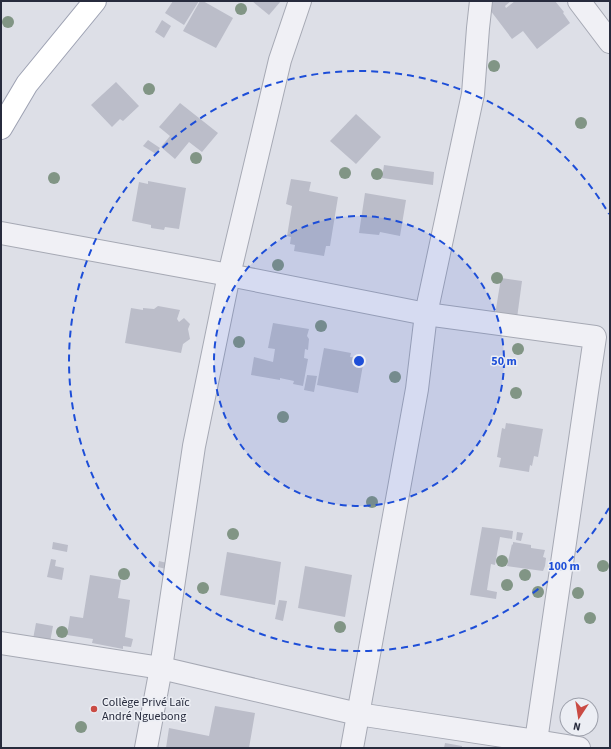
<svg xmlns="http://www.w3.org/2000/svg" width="611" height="749" font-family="'Source Sans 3',sans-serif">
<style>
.building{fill:#bbbdc9}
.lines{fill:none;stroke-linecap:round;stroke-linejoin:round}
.minor-casing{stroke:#a6a9b4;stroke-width:24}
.major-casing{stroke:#9da1b2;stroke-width:24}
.minor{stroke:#f0f0f5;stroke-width:22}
.major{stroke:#fff;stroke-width:22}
.tree{fill:#819585}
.ring{fill:none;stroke:#1d4ed8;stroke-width:2;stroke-dasharray:7 5}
.poi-dot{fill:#ca4b44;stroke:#eceef4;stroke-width:1.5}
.labels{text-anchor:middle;stroke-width:3;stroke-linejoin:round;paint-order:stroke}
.poi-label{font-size:12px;fill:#272b3d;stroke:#eceef4;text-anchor:start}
.centre{fill:#1d4ed8;stroke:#eceef4;stroke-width:2}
.ring-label{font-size:12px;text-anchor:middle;font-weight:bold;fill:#1d4ed8;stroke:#eceef4;stroke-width:3;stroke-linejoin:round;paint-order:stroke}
</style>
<rect width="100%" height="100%" fill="#dddfe7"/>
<g class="building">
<path d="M173,1h26l-15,24 -19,-12z"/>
<path d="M200,1h3l30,17 -17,30 -33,-17z"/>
<path d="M252,1h29l-12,14z"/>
<path d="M485,1h26l-6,5 1,2 9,-7h40l9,11 -1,1 7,10 -33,26 -14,-18 -11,8 -28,-37z"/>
<path d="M162,20l9,6 -7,12 -9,-6z"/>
<path d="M116,82l23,24 -16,15 -3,-2 -8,8 -21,-22z"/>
<path d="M180,103l38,30 -16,19 -13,-10 -14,17 -14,-12 9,-11 -11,-9z"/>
<path d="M356,114l25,23 -25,27 -26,-23z"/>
<path d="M148,140l12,8 -4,6 -13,-8z"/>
<path d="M384,165l50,7 -1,13 -51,-7z"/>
<path d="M291,179l20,3 -2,9 29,6 -8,49h-4l-2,10 -30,-5 1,-6 -5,-1 1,-7 -4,-1 5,-30 -6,-2z"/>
<path d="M148,181l38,7 -7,41 -14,-2 -1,3 -13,-2v-3l-19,-4 7,-39 9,2z"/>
<path d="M365,193l41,7 -6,36 -20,-4 -1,3 -20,-2z"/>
<path d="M501,278l21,3 -5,37 -22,-3z"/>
<path d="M158,306l22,4 -3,9 2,3 5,-4 6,6 -2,5 2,10 -7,5 -2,9 -56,-10 6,-35 12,2v-2l11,1z"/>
<path d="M273,323l36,6 -2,7 2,3 -1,11 -3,-1 -1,9 4,1 -5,27 -10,-2 1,-3 -14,-3v2l-29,-5 3,-18 19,5 2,-13 -7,-1z"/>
<path d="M324,348l27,5 -1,4 14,2 -6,34 -41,-8z"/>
<path d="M307,375l10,1 -3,16 -10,-2z"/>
<path d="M506,423l37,6 -5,28 -4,-1 -2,10 -2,-1 -1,7 -30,-5 2,-9 -4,-1 5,-29 3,1z"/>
<path d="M482,527l31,4 -1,8 -12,-2 -5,28 -4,-1 -4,26 10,2 -1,7 -26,-4z"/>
<path d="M517,532l6,1 -2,8 -5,-1z"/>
<path d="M53,542l15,3 -1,7 -15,-3z"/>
<path d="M513,542l18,3v3l14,2 -2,7 3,1 -1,8 -2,5 -36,-5 5,-22 1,1z"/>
<path d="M227,552l54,10 -6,43 -55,-10z"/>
<path d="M51,559l5,1 -1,6 9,2 -2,12 -15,-3z"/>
<path d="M159,561l8,2 -1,6 -8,-2z"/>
<path d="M305,566l47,9 -7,42 -47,-9z"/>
<path d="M90,575l31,5 -3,18 12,2 -5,37 8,2 -2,8 -8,-1v3l-31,-6 1,-4 -26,-4 3,-19 13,2z"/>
<path d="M279,600l8,1 -4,20 -8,-2z"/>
<path d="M36,623l17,3 -3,16 -17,-3z"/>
<path d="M215,706l40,7 -6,35h-83l3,-20 40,8z"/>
<path d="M445,743l17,3v2h-18z"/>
</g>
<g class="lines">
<g class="minor-casing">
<g id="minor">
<path d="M579,1l31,41"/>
<path d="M1,233l228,42 197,39 169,23 -59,404 -178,-27 -197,-46 -160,-25"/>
<path d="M146,748l15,-80 33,-222 35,-171 51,-215 20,-59"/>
<path d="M352,748l65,-359 9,-75 47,-220 5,-66 3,-27"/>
<path d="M535,748l1,-7 43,7"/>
</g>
</g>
<g class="major-casing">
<path id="major" d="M1,128l26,-44 68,-83"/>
</g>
<use href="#minor" class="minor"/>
<use href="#major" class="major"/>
</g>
<g class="tree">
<circle cx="241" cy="9" r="6"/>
<circle cx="8" cy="22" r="6"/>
<circle cx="494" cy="66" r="6"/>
<circle cx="149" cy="89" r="6"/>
<circle cx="581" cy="123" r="6"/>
<circle cx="196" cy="158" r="6"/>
<circle cx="345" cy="173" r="6"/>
<circle cx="377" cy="174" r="6"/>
<circle cx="54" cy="178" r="6"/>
<circle cx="278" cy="265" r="6"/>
<circle cx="497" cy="278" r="6"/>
<circle cx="321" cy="326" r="6"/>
<circle cx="239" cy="342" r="6"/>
<circle cx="518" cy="349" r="6"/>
<circle cx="395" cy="377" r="6"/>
<circle cx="516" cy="393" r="6"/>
<circle cx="283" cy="417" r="6"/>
<circle cx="372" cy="502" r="6"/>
<circle cx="233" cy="534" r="6"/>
<circle cx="502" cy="561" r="6"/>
<circle cx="603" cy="566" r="6"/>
<circle cx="124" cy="574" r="6"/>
<circle cx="525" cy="575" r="6"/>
<circle cx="507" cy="585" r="6"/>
<circle cx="203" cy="588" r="6"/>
<circle cx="538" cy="592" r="6"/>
<circle cx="578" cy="593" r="6"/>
<circle cx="590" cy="618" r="6"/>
<circle cx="340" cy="627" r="6"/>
<circle cx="62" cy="632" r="6"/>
<circle cx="81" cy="727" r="6"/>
</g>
<circle cx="359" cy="361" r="145" fill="#1d4ed8" fill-opacity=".12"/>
<g class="ring">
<circle cx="359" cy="361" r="145"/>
<path d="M609 508A290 290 0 1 1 609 214"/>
</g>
<circle class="poi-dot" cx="94" cy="709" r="4"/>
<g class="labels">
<g class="poi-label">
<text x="102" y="706">Collège Privé Laïc<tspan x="102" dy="14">André Nguebong</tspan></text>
</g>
</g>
<circle cx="359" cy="361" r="6" class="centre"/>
<g class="ring-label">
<text x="504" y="365">50 m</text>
<text x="564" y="570">100 m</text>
</g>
<rect width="611" height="749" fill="none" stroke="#272b3d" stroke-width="4"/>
<g transform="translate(579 717) rotate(192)"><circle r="19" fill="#eceef4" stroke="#9da0ab"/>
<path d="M0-3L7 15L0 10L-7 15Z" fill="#ca4b44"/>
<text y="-6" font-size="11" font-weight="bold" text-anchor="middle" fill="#272b3d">N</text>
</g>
</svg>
